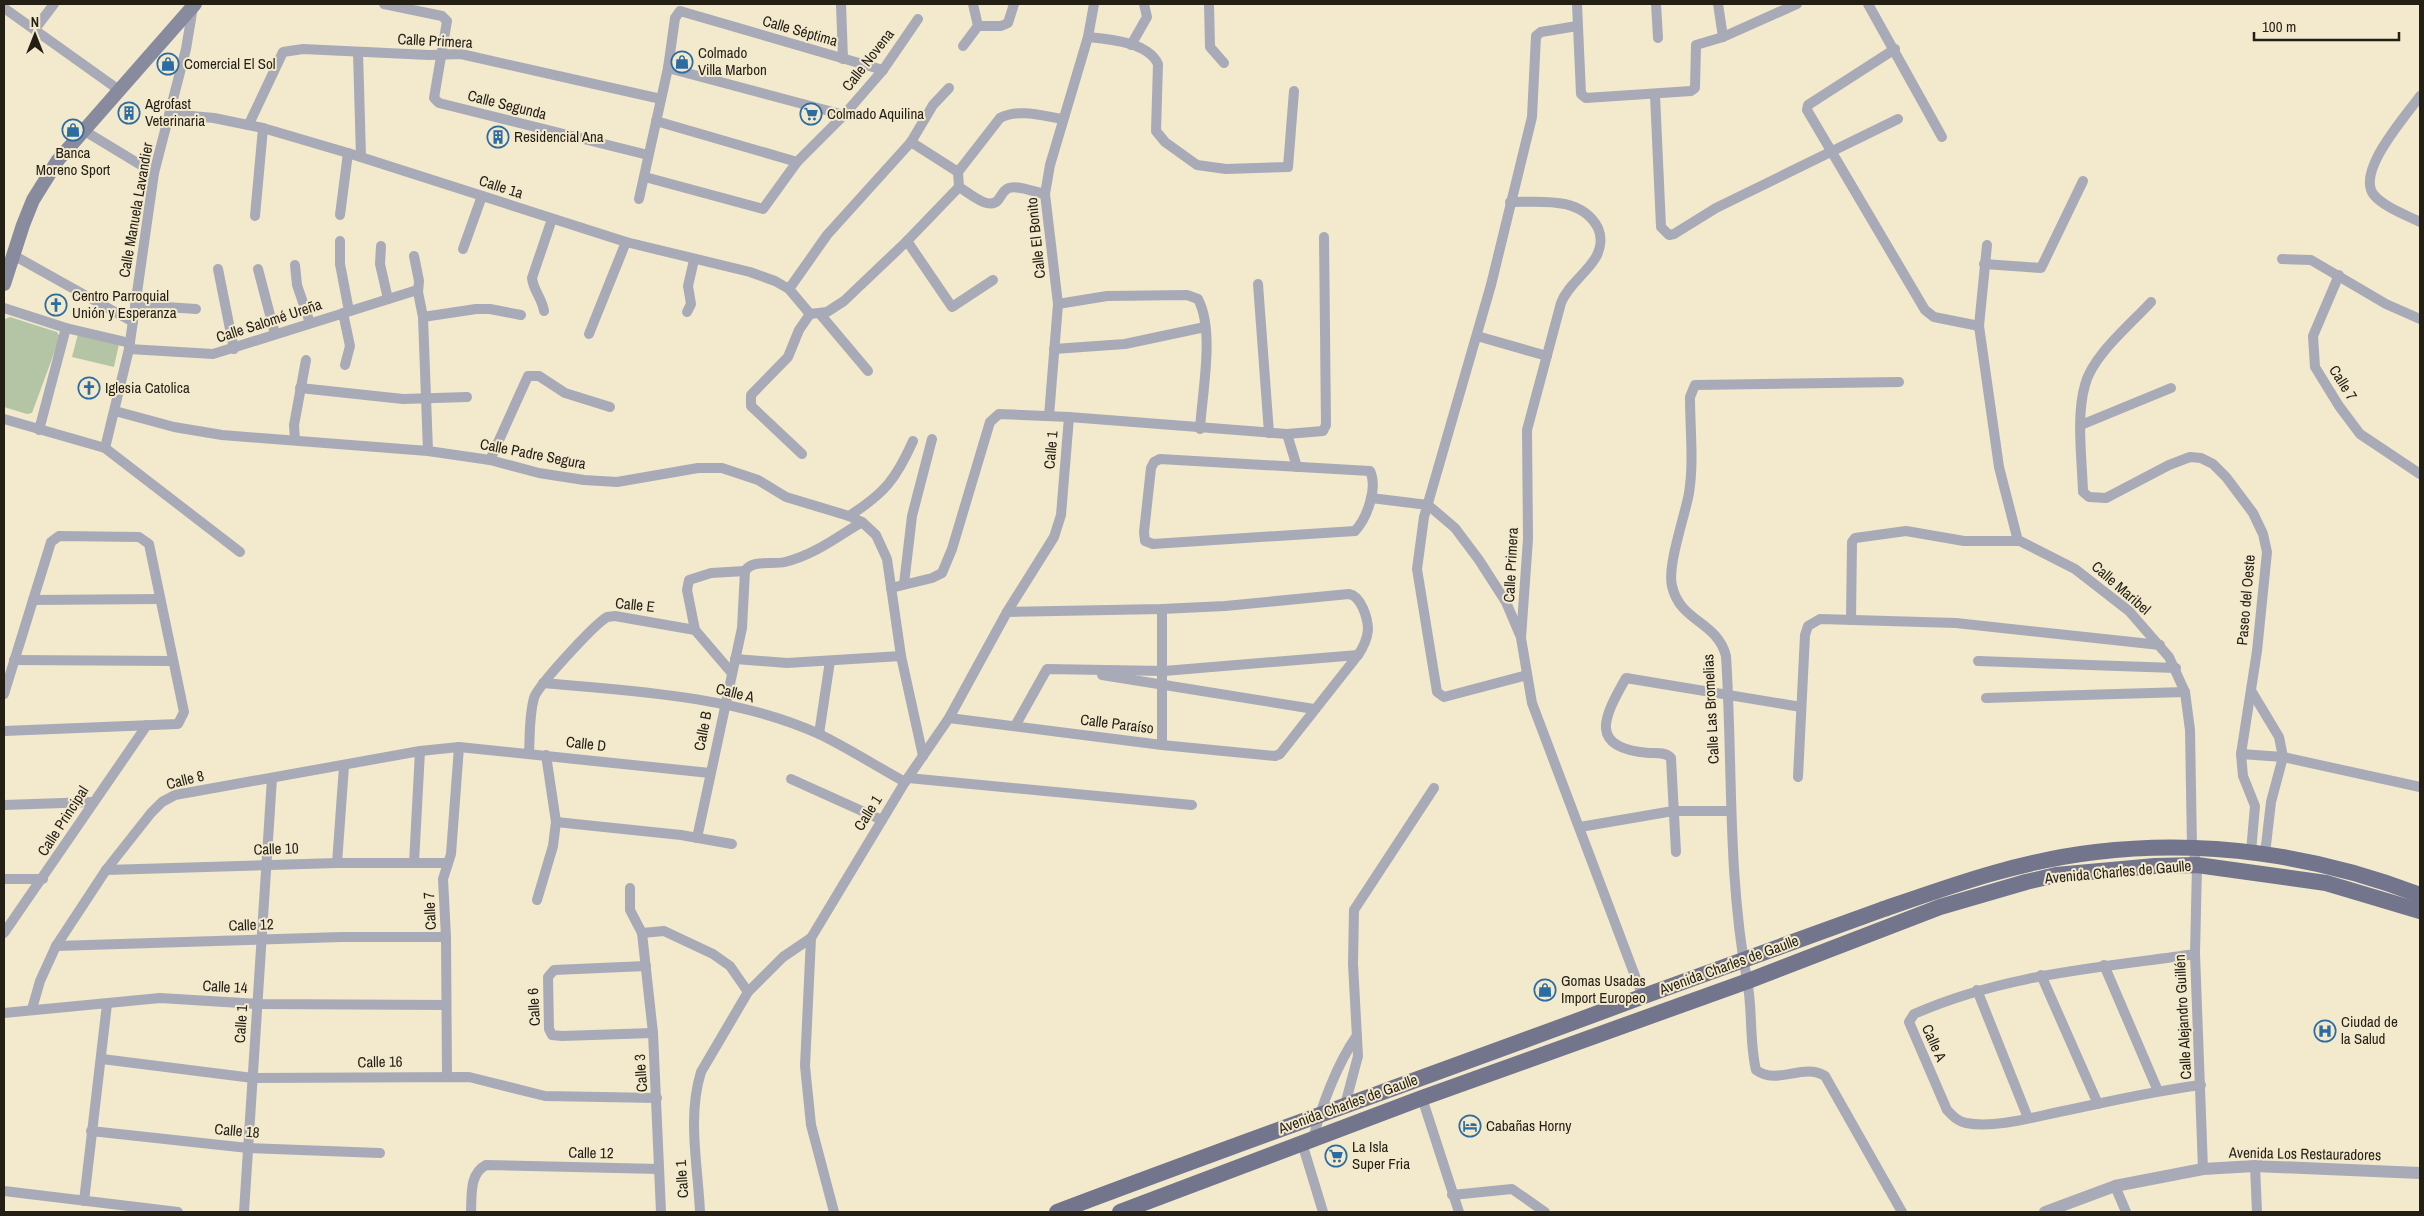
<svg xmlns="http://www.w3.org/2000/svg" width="2424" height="1216" font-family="'Archivo Narrow',sans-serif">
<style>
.green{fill:#b4c5a5}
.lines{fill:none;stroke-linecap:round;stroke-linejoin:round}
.minor{stroke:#a8aab7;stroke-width:10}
.tertiary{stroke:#a8aab7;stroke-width:12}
.secondary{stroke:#888b9d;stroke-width:14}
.primary{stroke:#72758b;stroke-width:16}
.labels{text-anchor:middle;stroke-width:4;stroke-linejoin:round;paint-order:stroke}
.street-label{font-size:15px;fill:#231f15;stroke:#f3e9cd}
.poi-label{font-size:15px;fill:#231f15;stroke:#f3e9cd;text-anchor:start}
</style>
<rect width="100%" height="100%" fill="#f3e9cd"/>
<g class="green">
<path d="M10,317l47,15 3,5 -28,76 -5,1 -23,-7v-83l1,-5z"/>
<path d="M78,334l41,10 -5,23 -42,-10z"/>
</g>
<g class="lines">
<g class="minor">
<path d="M384,4l58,12 5,5 -13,77 5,5 209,52"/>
<path d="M841,4l2,55"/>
<path d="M973,4l5,22h23l7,-3 6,-19"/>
<path d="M1209,4l1,43 14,16"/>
<path d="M1577,4l4,90 5,4 105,-7 4,-3 1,-43 27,-8 74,-33"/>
<path d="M1656,4l2,34"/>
<path d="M1718,4l5,33"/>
<path d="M1868,4l74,133"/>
<path d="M4,8l115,82"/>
<path d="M35,29l19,-25"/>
<path d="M1088,37c21,2 60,5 70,27l-2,67 9,11 32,23 29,4 62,-2 6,-76"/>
<path d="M1131,45l16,-28 -3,-13"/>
<path d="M963,46l15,-20"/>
<path d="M1895,49l-87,56 -1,5 118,200 9,7 45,9"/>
<path d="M358,52l3,105"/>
<path d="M668,68l176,47"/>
<path d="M1655,95l6,132 8,8 5,-1 42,-26 182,-89"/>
<path d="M2420,96c-14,20 -65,76 -46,99 10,12 32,20 46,27"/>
<path d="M170,114l44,4 49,10 85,25 278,89 124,30 25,9 14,8 21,25"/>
<path d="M656,121l141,41"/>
<path d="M249,124l34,-72 20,-3 126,6 32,-1 200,45"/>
<path d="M83,130l71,43"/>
<path d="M911,142l47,30"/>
<path d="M645,177l118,32 34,-47 47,-47 39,-45 35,-51"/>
<path d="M959,187c10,6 30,24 39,13 4,-5 5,-10 11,-12 10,-3 25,4 36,6"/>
<path d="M639,199l29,-131 7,-50 5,-7 203,59"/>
<path d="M1510,202c31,0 71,-6 88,26 4,9 3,20 -2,29 -10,17 -28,28 -35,46l-34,127 1,109 -7,99 11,65 111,294"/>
<path d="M340,215l8,-62"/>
<path d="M255,216l8,-88"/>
<path d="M340,241v23l9,47"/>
<path d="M907,241l45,66 41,-27"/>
<path d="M1987,245l-8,81 20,141 19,74"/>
<path d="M381,246l-1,18 8,35"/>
<path d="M463,249l19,-53"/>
<path d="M13,255l120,67"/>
<path d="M414,256l5,25 -1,11"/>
<path d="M2282,259l29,1 75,44 34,15"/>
<path d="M1984,264l57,4 42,-87"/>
<path d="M295,265l2,20 13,38"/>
<path d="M218,269l16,80"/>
<path d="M258,269l17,65"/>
<path d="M2339,275l-26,61 2,31 24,39 21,28 60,40"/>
<path d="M1258,284l11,149"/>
<path d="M789,289l38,-54 84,-93 22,-37 16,-17"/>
<path d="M2151,302c-20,22 -59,54 -66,83 -9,31 -3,74 -2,107l6,5 17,1 63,-33 21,-8 11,1 12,6 13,13 27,36 10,21 4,18 -10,99 -16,103 2,22 12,30 -4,46"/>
<path d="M1058,304l49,-8 80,-1 11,4c17,32 4,94 2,130"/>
<path d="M135,305l61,4"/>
<path d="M4,308l62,20 64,15"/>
<path d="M544,311c-2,-13 -11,-21 -12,-33l20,-59"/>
<path d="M687,312l4,-8 -3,-18 6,-26"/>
<path d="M343,313l7,33 -5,19"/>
<path d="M820,314l48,57"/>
<path d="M423,317l53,-8h14l31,6"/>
<path d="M589,334l37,-92"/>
<path d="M1477,336l70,20"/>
<path d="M129,349l84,5 201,-63 4,1 5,25 5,134"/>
<path d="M1054,349l71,-5 80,-17"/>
<path d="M1899,382l-204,3 -5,12c0,31 4,65 -1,96 -4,23 -22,72 -17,93 8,36 45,35 54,70 7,108 1,217 21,324 6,30 2,61 9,90 22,16 47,-8 69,6l77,136"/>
<path d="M300,388l103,11 64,-2"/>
<path d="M115,411l59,16 48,8 206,16 62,9 49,13 45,7 33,2 81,-14h24l36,12 28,17 63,19 13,6 14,13 11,24 14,97 22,100"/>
<path d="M1049,416l9,-112 -13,-110 5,-29 38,-128 6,-33"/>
<path d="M4,419l101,29 135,104"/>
<path d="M2081,425l90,-37"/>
<path d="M39,430l27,-102"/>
<path d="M1287,434l10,33"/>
<path d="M295,440l-1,-15 12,-65"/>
<path d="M105,448l24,-99 25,-176 32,-124 7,-42"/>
<path d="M802,454l-51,-48v-11l37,-38 11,-27 11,-16 17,-2 17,-11 63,-60 52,-54 -1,-15 42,-54c19,-10 43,-2 63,1"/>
<path d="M1160,459l210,12c8,17 -3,47 -15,60l-202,13 -8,-3 -1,-9 7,-64 3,-6z"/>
<path d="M490,460l38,-84h11l26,17 45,14"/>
<path d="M1371,498l57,7 27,23 24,32 27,42 14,33"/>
<path d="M849,516c36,-23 47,-37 64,-75"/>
<path d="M745,571c8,-12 27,-6 40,-9 29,-7 52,-25 77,-40"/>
<path d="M904,584l8,-68 20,-77"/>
<path d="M891,588l41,-10 10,-5 10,-24 38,-127 9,-8 70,3 218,17 36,-3 3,-6 -2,-188"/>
<path d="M33,600l127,-1"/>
<path d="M1162,609v136"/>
<path d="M1007,612l155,-3 63,-3 124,-12c12,2 19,24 19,36 -1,9 -5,18 -10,25l-194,16 -117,-2 -32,57"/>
<path d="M1851,620l1,-78 3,-4 51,-7 58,10h56l55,28 54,42 40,46 16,35 5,38 2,117 5,18 -2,89 8,215"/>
<path d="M695,630l-8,-40 2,-10 22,-7 34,-2"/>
<path d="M735,659l52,4 114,-7"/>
<path d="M14,660l159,1"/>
<path d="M1978,661l198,7"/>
<path d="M1102,675l212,34"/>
<path d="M1527,675l-83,22 -7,-5 -20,-123 7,-52 67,-232 41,-168 4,-81 5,-4 36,-6"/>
<path d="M543,683c90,8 193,13 276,51 29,14 57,32 86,48"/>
<path d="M2252,692l27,45 4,20 -12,45 -6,52"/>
<path d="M4,694l47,-152 8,-6 80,1 10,7 35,168 -6,12 -174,7"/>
<path d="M1986,698l199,-6"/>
<path d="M949,718l213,27 113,11 5,-2 78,-99"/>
<path d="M819,734l11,-73"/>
<path d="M529,753c1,-18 0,-37 5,-55 4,-13 60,-73 73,-81l8,-1 80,14 36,42"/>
<path d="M2241,754l42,3 137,30"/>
<path d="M1798,777l7,-142 3,-9 12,-7 136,4 204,22"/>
<path d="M908,778l284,27"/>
<path d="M791,779l91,41"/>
<path d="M4,805l88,-3"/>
<path d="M556,822l125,13 51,9"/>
<path d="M1580,827l93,-16h58"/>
<path d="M697,838l45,-210 3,-57"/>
<path d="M1676,852l-5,-94c-5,-6 -14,-5 -22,-5 -61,-5 -46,-35 -23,-75l175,29"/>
<path d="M337,863l7,-97"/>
<path d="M414,863l6,-112"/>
<path d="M106,870l231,-7h110"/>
<path d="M4,879h39"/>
<path d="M630,888v22l12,23 11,100 8,179"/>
<path d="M537,900l16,-54 3,-24 -10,-67"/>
<path d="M4,933l143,-208"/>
<path d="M642,933l22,-2 49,23 17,12 18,26"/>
<path d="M811,938l-6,128 6,59 23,87"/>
<path d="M56,946l286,-9h104"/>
<path d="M2195,954c-97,14 -190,20 -281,60l-5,8 38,88c6,6 10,11 19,13 27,5 61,-4 88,-10 49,-10 98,-22 147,-28"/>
<path d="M2104,965l54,126"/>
<path d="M646,966l-92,4 -6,7 1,52 3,6 10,1 91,-3"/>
<path d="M2041,975l57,129"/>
<path d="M1977,990l51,128"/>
<path d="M32,1009l8,-28 16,-35 50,-76 45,-57 11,-11 13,-7 245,-44 39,-4 251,26"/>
<path d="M4,1013l156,-15 98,6 188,1"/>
<path d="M102,1059l151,19 216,-1 76,19 112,2"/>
<path d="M447,1076l-1,-139 -3,-58 8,-25 8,-107"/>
<path d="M1422,1098l37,114"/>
<path d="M1345,1105l13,-49 -5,-92 1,-54 80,-122"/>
<path d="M91,1131l157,17 132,5"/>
<path d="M1313,1139c8,-32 24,-75 43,-102"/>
<path d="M1302,1143l21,69"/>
<path d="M2255,1166l2,46"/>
<path d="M2115,1186l11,26"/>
<path d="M4,1191l174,21"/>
<path d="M1452,1195l60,-6 33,23"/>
<path d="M84,1201l23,-197"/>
<path d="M244,1212l28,-434"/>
<path d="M471,1212c1,-17 -2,-38 15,-47l173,4"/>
<path d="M700,1212c-2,-46 -13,-95 1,-140l47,-80 35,-35 28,-19 94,-156 44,-64 58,-106 47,-75 7,-22 8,-98"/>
</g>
<path class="tertiary" d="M2045,1212l70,-26 88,-17 52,-3 165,7"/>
<path class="secondary" d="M4,284l19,-59 10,-25 25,-40 137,-156"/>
<g class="primary">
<path d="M1057,1212c195,-74 392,-143 587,-216 79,-29 158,-58 237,-86 72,-25 138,-49 215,-58 110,-13 221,3 324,43"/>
<path d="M1120,1212l302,-114 326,-117 192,-74 86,-25 30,-7 99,-9 42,-1 129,18 94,28"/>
</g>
</g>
<defs>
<g id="shop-ring" transform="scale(1.125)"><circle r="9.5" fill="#f3e9cd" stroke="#2b6ca2" stroke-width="1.5"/><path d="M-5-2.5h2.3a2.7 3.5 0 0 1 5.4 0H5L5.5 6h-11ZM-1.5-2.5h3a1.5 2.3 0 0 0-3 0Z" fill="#2b6ca2"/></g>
<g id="building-ring" transform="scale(1.125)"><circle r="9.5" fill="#f3e9cd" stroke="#2b6ca2" stroke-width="1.5"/><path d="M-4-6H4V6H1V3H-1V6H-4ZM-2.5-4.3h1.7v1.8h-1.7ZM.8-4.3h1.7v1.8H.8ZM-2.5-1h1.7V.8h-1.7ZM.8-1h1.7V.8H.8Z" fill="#2b6ca2"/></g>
<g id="supermarket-ring" transform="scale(1.125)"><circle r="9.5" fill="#f3e9cd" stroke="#2b6ca2" stroke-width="1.5"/><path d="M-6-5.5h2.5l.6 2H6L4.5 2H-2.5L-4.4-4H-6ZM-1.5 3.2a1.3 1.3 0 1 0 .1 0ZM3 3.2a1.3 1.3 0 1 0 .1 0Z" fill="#2b6ca2"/></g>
<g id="church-ring" transform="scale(1.125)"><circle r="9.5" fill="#f3e9cd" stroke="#2b6ca2" stroke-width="1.5"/><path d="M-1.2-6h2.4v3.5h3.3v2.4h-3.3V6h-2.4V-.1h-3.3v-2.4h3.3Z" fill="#2b6ca2"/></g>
<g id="hospital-ring" transform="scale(1.125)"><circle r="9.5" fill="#f3e9cd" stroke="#2b6ca2" stroke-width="1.5"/><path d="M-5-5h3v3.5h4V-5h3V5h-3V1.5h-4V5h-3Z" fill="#2b6ca2"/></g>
<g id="hotel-ring" transform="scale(1.125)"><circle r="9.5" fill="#f3e9cd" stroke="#2b6ca2" stroke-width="1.5"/><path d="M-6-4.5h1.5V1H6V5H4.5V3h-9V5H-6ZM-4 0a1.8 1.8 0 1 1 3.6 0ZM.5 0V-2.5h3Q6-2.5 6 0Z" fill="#2b6ca2"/></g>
</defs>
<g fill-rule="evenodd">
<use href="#shop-ring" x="682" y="62"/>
<use href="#shop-ring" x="168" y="64"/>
<use href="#building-ring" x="129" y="113"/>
<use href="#supermarket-ring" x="811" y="114"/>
<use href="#shop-ring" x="73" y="130"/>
<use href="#building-ring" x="498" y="137"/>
<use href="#church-ring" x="56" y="305"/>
<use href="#church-ring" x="89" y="388"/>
<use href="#shop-ring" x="1545" y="990"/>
<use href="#hospital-ring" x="2325" y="1031"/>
<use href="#hotel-ring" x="1470" y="1126"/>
<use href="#supermarket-ring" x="1336" y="1156"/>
</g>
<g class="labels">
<g class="street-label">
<text transform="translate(800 31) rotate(16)" y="5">Calle Séptima</text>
<text transform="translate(435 41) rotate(3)" y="5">Calle Primera</text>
<text transform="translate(868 60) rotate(-52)" y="5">Calle Novena</text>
<text transform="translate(507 105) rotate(14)" y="5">Calle Segunda</text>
<text transform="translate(501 187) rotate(18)" y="5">Calle 1a</text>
<text transform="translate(136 210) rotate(-80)" y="5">Calle Manuela Lavandier</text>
<text transform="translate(1036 238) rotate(-96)" y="5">Calle El Bonito</text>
<text transform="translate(269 321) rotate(-18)" y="5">Calle Salomé Ureña</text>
<text transform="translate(2343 383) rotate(58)" y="5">Calle 7</text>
<text transform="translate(1051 450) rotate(-85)" y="5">Calle 1</text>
<text transform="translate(533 454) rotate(11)" y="5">Calle Padre Segura</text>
<text transform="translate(1511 565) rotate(-87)" y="5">Calle Primera</text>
<text transform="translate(2121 588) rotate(41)" y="5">Calle Maribel</text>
<text transform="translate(2246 600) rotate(-85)" y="5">Paseo del Oeste</text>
<text transform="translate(635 605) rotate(6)" y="5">Calle E</text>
<text transform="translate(735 693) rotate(14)" y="5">Calle A</text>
<text transform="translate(1711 709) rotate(-93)" y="5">Calle Las Bromelias</text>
<text transform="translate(1117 724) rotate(7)" y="5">Calle Paraíso</text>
<text transform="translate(703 731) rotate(-79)" y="5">Calle B</text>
<text transform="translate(586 744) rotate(6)" y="5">Calle D</text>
<text transform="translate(185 780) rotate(-14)" y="5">Calle 8</text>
<text transform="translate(868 813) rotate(-58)" y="5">Calle 1</text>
<text transform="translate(63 821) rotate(-57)" y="5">Calle Principal</text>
<text transform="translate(276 849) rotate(-2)" y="5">Calle 10</text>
<text transform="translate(2118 872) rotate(-5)" y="5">Avenida Charles de Gaulle</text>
<text transform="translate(430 911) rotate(-93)" y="5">Calle 7</text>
<text transform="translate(251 925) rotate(-2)" y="5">Calle 12</text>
<text transform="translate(1729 965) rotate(-20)" y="5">Avenida Charles de Gaulle</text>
<text transform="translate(225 987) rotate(3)" y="5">Calle 14</text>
<text transform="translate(534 1007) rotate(-93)" y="5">Calle 6</text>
<text transform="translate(2183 1017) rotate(-93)" y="5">Calle Alejandro Guillén</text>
<text transform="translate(241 1024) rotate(-86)" y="5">Calle 1</text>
<text transform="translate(1934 1043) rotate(66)" y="5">Calle A</text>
<text transform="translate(380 1062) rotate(-1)" y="5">Calle 16</text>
<text transform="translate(641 1073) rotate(-94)" y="5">Calle 3</text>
<text transform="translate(1348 1104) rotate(-20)" y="5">Avenida Charles de Gaulle</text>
<text transform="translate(237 1131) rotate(5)" y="5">Calle 18</text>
<text transform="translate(591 1153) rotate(1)" y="5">Calle 12</text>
<text transform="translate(2305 1154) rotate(1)" y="5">Avenida Los Restauradores</text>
<text transform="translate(682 1179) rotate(-94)" y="5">Calle 1</text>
</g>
<g class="poi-label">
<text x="698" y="58">Colmado<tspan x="698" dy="17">Villa Marbon</tspan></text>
<text x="184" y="69">Comercial El Sol</text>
<text x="145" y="109">Agrofast<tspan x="145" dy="17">Veterinaria</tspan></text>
<text x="827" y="119">Colmado Aquilina</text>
<text x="514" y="142">Residencial Ana</text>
<text x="73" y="158" text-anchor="middle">Banca<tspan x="73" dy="17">Moreno Sport</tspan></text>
<text x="72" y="301">Centro Parroquial<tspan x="72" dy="17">Unión y Esperanza</tspan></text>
<text x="105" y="393">Iglesia Catolica</text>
<text x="1561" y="986">Gomas Usadas<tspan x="1561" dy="17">Import Europeo</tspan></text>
<text x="2341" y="1027">Ciudad de<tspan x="2341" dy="17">la Salud</tspan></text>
<text x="1486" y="1131">Cabañas Horny</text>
<text x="1352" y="1152">La Isla<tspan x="1352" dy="17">Super Fria</tspan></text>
</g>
</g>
<rect width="2424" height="1216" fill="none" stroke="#231f15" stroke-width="10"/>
<g transform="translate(35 35)" stroke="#f3e9cd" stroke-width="4" paint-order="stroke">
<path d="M0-4L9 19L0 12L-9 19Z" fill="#231f15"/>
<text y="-8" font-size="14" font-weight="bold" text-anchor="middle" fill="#231f15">N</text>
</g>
<path d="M2254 32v8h145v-8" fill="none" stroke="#231f15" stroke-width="2.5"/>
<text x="2262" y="32" font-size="15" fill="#231f15" stroke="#f3e9cd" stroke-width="4" paint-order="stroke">100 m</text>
</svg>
